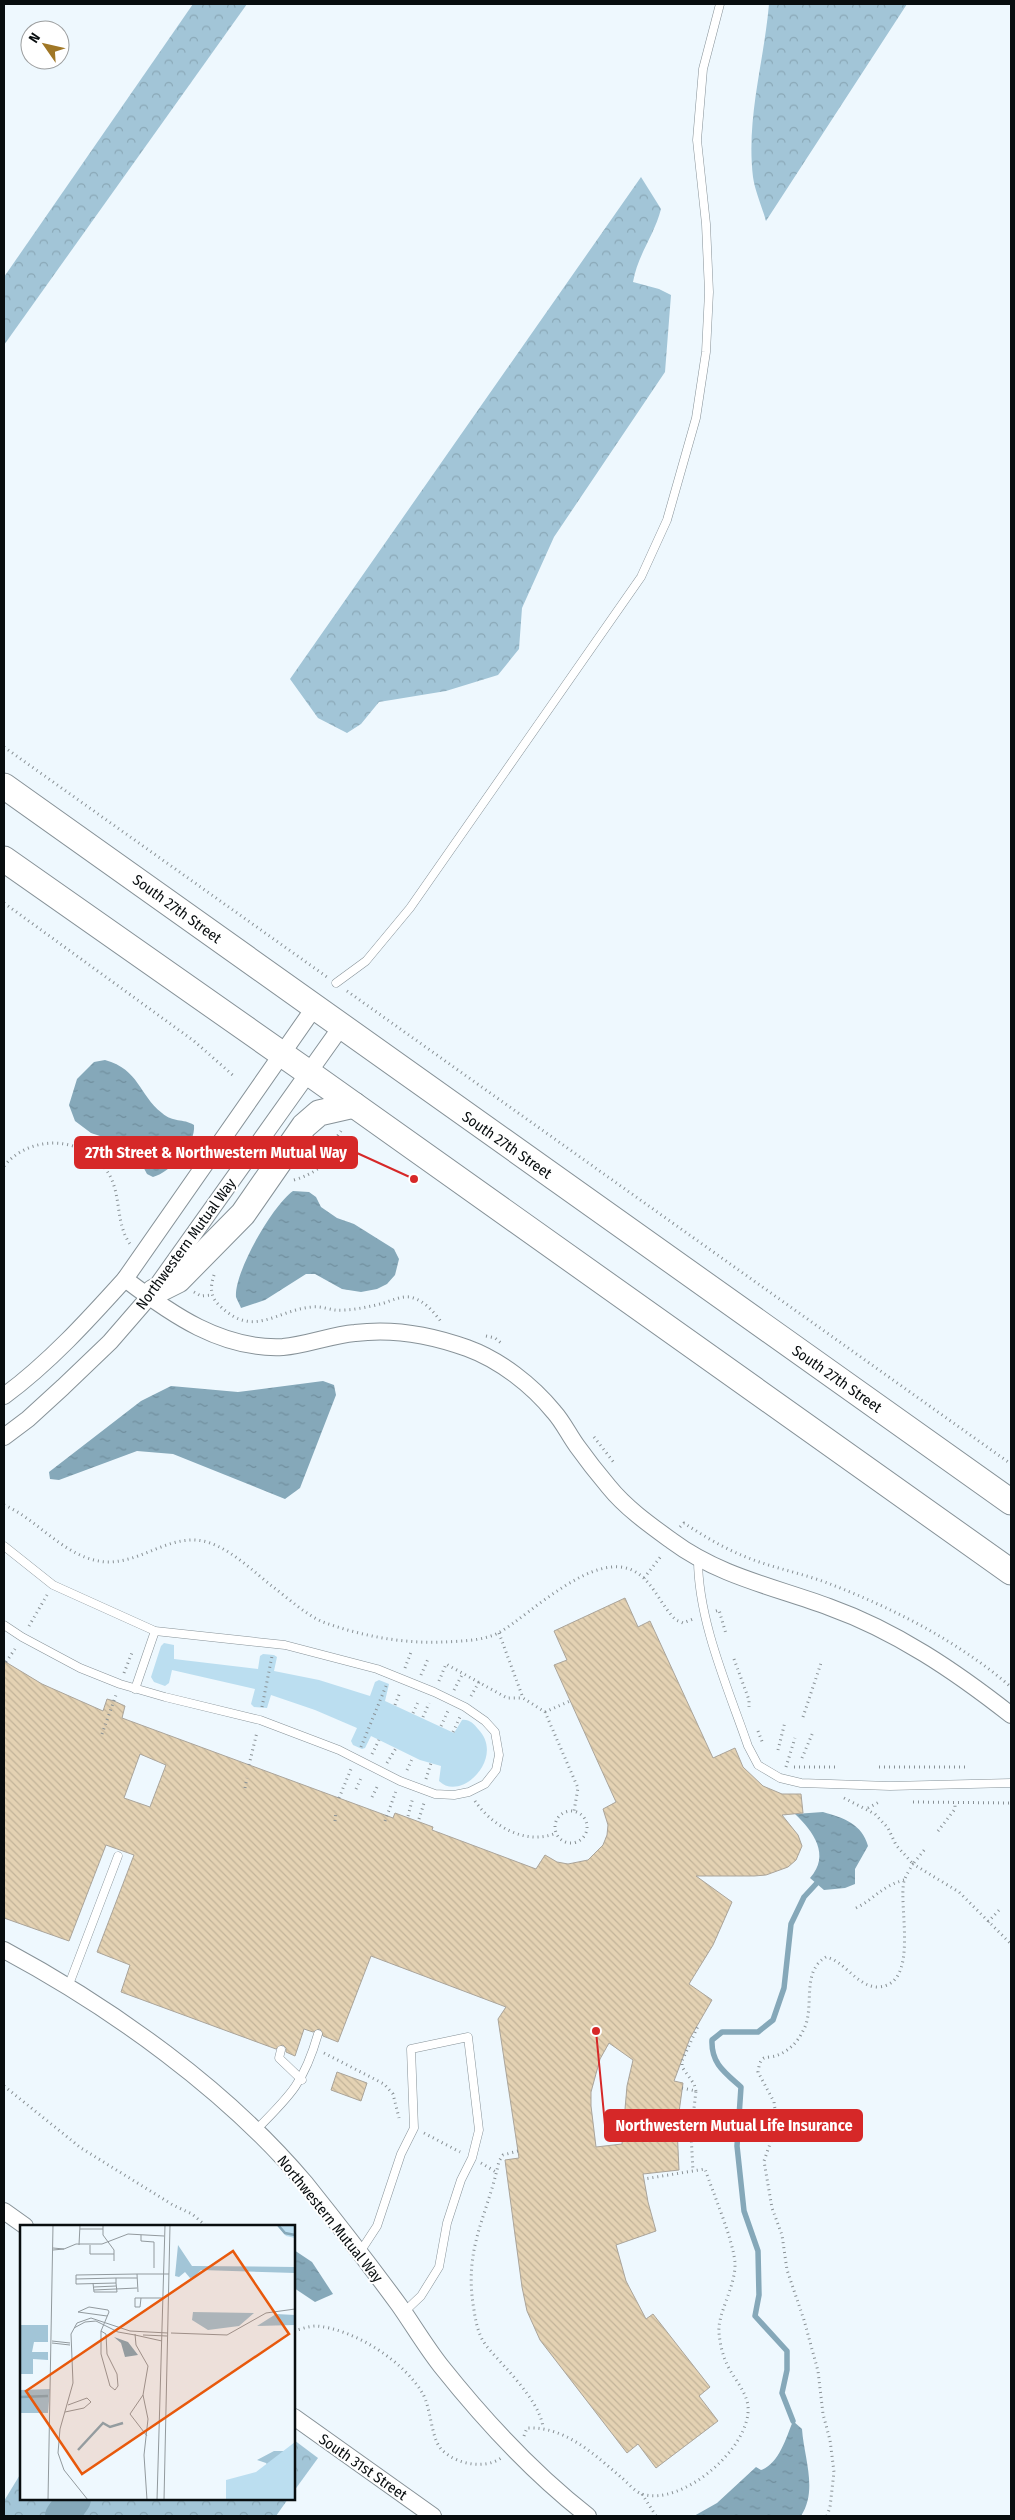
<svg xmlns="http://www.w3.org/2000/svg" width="1015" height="2520" font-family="'Fira Sans Condensed',sans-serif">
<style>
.grass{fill:#bbdef0}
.forest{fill:url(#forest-crowns)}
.water{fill:url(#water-ripples)}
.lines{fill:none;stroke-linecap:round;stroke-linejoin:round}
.stream{stroke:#85a8b9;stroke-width:5.5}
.river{stroke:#85a8b9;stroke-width:34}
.building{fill:url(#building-back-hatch);stroke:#aaa49a;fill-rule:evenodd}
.lane-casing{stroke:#879298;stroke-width:9}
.street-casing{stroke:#879298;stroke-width:18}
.primary-casing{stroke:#879298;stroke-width:27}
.path{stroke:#899195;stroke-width:3;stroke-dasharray:1 4;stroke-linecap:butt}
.lane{stroke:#fff;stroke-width:8}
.street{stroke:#fff;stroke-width:16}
.primary{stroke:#fff;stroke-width:25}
.labels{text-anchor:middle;stroke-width:4;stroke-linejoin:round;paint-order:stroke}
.street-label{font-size:15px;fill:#080d0f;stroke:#fff}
.inset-river{fill:none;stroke:#85a8b9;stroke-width:2.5}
.inset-road{fill:none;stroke:#929a9e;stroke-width:1}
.view{fill:#e8590c;fill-opacity:0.15;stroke:#e8590c;stroke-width:2.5}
.inset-edge{fill:none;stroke:#080d0f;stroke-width:2.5}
.leader{fill:none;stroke:#d62828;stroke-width:2}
.callout-dot{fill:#d62828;stroke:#fff;stroke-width:2}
.callout{fill:#d62828;stroke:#d62828;stroke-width:2}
.callout-label{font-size:16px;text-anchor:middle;font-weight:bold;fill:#fff}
</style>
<defs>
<pattern id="forest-crowns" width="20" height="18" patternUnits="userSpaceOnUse" patternTransform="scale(1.25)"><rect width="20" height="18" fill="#a2c5d7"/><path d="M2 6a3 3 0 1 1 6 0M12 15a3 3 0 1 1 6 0" fill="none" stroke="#8aa8b7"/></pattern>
<pattern id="water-ripples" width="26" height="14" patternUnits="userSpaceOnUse" patternTransform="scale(1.25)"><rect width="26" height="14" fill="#85a8b9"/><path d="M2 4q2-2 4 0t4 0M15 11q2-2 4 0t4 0" fill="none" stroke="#718f9e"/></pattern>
<pattern id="building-back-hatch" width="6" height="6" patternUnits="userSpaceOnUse" patternTransform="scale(1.25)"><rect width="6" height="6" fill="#e4d2b3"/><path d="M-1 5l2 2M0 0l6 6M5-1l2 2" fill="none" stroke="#c2b399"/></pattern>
</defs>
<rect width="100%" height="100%" fill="#eef8fe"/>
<path class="grass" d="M164,1643l10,2v14l84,10 2,-13 3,-2 11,1 3,2 -3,14 45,9 51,16 5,-14 4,-2 10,4 -4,17 69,32 8,-13c7,-1 12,4 16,9 28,28 -17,74 -39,52l2,-15 -21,-6 -49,-24 -6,12 -3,1 -9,-4 -2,-4 6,-13 -42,-18 -44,-15 -4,13 -13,-1 -3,-3 4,-15 -83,-19 -3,13 -4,3 -11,-4 -3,-5 10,-31z"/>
<g class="forest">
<path d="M193,4h54l-243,341v-68z"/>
<path d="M769,4h138l-141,217c-4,-14 -11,-30 -13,-44 -7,-59 11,-115 16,-173z"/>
<path d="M641,177l20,32c-7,27 -23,45 -28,73l26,7 12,6 -6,77 -111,165 -32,71 -3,41 -21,26 -52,16 -67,11 -18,22 -14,9 -29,-15 -28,-39z"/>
<path d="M294,2440l24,18 -24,33z"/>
<path d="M21,2473v26h267l-12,17h-272v-15z"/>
</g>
<g class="water">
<path d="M105,1060c35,10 33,34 57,53 11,10 21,5 32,12 2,20 -23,47 -41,52l-6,-3 -8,-15 -30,-20 -18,-6 -16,-12 -6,-16 8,-26 17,-17z"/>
<path d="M293,1191l16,1 7,5 5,10 16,11 17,6 40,25 5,10 -4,16 -8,9 -10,5 -16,3 -19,-3 -27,-15h-9l-41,26 -24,8c-1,-3 -4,-8 -5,-11 -2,-25 37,-92 57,-106z"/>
<path d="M323,1381l11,4 2,10 -36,93 -15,11 -112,-45 -36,-3 -78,29 -9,-1 -1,-7 92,-71 30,-15 67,6z"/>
<path d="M823,1812c21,6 39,12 45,34l-13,23v15l-10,4 -21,2 -14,-12c21,-23 3,-47 -15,-64z"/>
<path d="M294,2250l18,12 21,32 -18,8 -21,-14z"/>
<path d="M793,2421l9,8c2,29 16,61 -1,87h-107l23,-13 39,-36 5,3c18,-6 25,-32 32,-49z"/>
</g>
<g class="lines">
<path class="stream" d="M793,2421l-11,-28 5,-23v-19l-32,-35 4,-21 -1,-44 -14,-40 -7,-65 4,-59c-17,-15 -30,-24 -29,-47l10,-8h36l15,-12 11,-32 7,-64 13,-27 12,-13"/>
<path class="river" d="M62,2516l12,-17"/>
</g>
<g class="building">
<path d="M625,1598l13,29 12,-6 63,137 22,-10 8,19 20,19 19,8h19l2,19 -21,2 16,20 4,11 -6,14 -8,7 -22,8 -12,1h-58l36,26 -19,43 -24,39 23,16 -22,38 -16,43 9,2 -6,44 2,43 -36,4 5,28 8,29 -40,14 10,36 20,38 7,-5 57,73 -11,9 19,25 -62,47 -18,-24 -11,9 -87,-113 -13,-29 -5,-24 -17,-127 14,-2 -21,-139 8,-12 -135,-51 -33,86 -15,-6 -3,-7 -7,3 -9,-3 -9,27 -9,-4v-4l-3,-3 -7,4 -155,-57 9,-27 -33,-13 37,-97 -28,-10 -37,96 -65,-23v-257l38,23 61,27 4,-12 7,2 11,5 -3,12 271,100 2,-5 38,14 -1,3 104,39 9,-14 12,7 11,2 20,-4 15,-15 4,-10 1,-10 -5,-16 13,-7 -62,-137 13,-5 -13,-29zM140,1754l26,11 -16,42 -26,-9zM609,2043l24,17 -6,26 -5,58 -26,3 -5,-41v-14l9,-33z"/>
<path d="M337,2072l30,11 -6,18 -30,-11z"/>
</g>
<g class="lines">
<g class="lane-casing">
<g id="lane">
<path d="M336,983l30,-22 44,-53 231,-331 26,-57 29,-102 10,-66 3,-60 -3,-68 -9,-84 6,-71 17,-65"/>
<path d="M4,1546l49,39 102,46 130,14 92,24 57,23 31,15 20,14 10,11 4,23 -3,15 -11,14 -16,8 -15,3 -19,-1 -35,-13 -61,-31 -79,-30 -95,-23 -45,-13 -40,-16 -58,-31 -18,-12"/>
<path d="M698,1559c0,62 30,129 50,187l10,19 22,13 21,5 89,3 121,-3"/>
<path d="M135,1689l20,-58"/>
<path d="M68,1987l50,-131"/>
<path d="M281,2050l-2,8 23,22"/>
<path d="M255,2131c35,-35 49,-48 63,-97"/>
<path d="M360,2252l17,-26 24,-72 13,-26 -3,-79 57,-12 11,93 -7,28 -11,22 -14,43 -8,44 -18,29 -17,16"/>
</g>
</g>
<g class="street-casing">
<g id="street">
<path d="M125,1279c46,35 97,71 158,68 24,-2 48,-12 72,-14 38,-5 76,2 112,15 33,12 65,37 87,64 9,10 15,23 23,34 10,14 21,28 32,41 17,21 41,38 63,54 47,35 103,46 157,66 67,24 126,64 182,108"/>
<path d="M4,1396c45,-33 84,-76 121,-117l189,-271"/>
<path d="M4,1437l24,-18 35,-32 47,-45 39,-45 192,-270"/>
<path d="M4,1950c108,58 223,140 302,234 32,40 63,80 93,121 14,20 27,42 42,61 43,54 93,108 147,150"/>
<path d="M4,2211l21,15"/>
<path d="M294,2417l139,99"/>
</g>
</g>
<g class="primary-casing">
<g id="primary">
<path d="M4,786l1007,716"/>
<path d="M4,859l305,214 702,499"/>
<path d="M154,1292l24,-12 65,-66 61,-88 15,-13 35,-8"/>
</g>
</g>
<g class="path">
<path d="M4,747l323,230"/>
<path d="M4,903l190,138 41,36"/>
<path d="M347,991l664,473"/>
<path d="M332,1144l9,-13"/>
<path d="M4,1166c29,-35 87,-29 107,12 10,21 5,46 19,66"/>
<path d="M294,1180c20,-6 32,-15 43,-33"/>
<path d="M214,1275c-4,12 -4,22 6,31 34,33 56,4 92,1 8,-1 16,2 23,3 15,1 34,-3 49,-7 9,-3 17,-7 26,-6 14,3 24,15 32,26"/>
<path d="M194,1292l7,4 11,-1"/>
<path d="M486,1336l9,2 6,5"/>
<path d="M594,1437l21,27"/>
<path d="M4,1505c34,14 62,55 103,57 36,1 67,-32 103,-19 23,8 44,29 63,44 15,11 33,28 50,35 38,14 81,22 121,20 18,-1 40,-1 56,-10 32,-19 94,-82 134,-61 19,10 27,35 42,49l7,3 10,-4"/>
<path d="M680,1527l4,-4c21,14 43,27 67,36 26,10 54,15 79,25 65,25 129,58 181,103"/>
<path d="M644,1578l18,-23"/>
<path d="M716,1611l3,-1 7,24"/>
<path d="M29,1626l18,-31"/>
<path d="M499,1633l24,65"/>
<path d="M734,1659l15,41v7"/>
<path d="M6,1662l9,-13"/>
<path d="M405,1668l6,-16"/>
<path d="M124,1673l9,-23"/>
<path d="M421,1675l7,-16"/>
<path d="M439,1681l7,-17 61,34h16l22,14 33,76 -4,23"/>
<path d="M454,1690l9,-17"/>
<path d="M471,1696l8,-14"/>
<path d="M395,1705l5,-13"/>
<path d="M262,1707l10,-51"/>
<path d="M545,1712l25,-11"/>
<path d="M413,1713l6,-13"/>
<path d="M423,1717l6,-14"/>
<path d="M803,1717l18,-54"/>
<path d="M441,1726l7,-15"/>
<path d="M758,1731l5,13"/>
<path d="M453,1732l7,-15"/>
<path d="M102,1734l14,-39"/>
<path d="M361,1747l25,-61"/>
<path d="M778,1750l7,-28"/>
<path d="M372,1754l7,-14"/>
<path d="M802,1758l11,-26"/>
<path d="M387,1763l9,-15"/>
<path d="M249,1765l8,-33"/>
<path d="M786,1767l9,-29"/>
<path d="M794,1767h45"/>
<path d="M879,1767h90"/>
<path d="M407,1770l6,-13"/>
<path d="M426,1779l5,-16"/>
<path d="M245,1788l2,-10"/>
<path d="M356,1789l6,-13"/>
<path d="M372,1797l6,-12"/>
<path d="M339,1798l12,-29"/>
<path d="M844,1798l31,16 13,14 8,17 17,19 12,-15"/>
<path d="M475,1801c17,25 51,45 81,32"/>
<path d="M913,1802l98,1"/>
<path d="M868,1808l13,-7"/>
<circle cx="571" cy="1827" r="16"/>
<path d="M408,1816l5,-19"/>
<path d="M419,1819l5,-16"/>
<path d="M335,1821l1,-10"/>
<path d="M385,1821l11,-30"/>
<path d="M938,1831l17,-22v-7"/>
<path d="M856,1908c20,-10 24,-21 48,-28"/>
<path d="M988,1922l13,-14"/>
<path d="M324,2053l60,31 9,10 6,24"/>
<path d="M4,2086l77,62 92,57 19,9 14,12"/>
<path d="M682,2088l14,3 -5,43 2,37"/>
<path d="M696,2091l-2,-7 -12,-17v-6l16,-35"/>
<path d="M424,2133l36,19"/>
<path d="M518,2151l-15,4 -4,6c-12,57 -36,87 -25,149 2,14 5,28 15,39 17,20 50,51 54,78"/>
<path d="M481,2163l15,9"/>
<path d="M294,2331c7,-2 15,-5 22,-5 38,3 88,35 107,68 8,15 8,43 18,55 14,15 43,21 60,9"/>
<path d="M524,2436l3,-8c38,-2 68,27 95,50 5,4 13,14 20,16 40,13 110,-47 106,-88 -2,-16 -16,-29 -22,-44 -4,-9 -6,-19 -7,-29 -2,-19 17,-47 16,-70 -2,-24 -22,-70 -30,-94l-61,10"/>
<path d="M642,2494l14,22"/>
<path d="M827,2516l3,-9 4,-35 -4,-32 -7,-26 -5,-43 -14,-51 -17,-50 -5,-35 -10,-27 -8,-47 13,-37 -3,-22 -16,-30c1,-5 1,-11 6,-14 3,-1 8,-1 11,-2 13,-4 22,-13 28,-25 13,-23 -3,-59 23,-74 19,4 31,30 52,30 42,-2 20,-80 26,-106 2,-6 6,-12 9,-17l46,28 52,52"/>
</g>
<use href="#lane" class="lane"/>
<use href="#street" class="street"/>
<use href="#primary" class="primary"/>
</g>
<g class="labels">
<g class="street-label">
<text transform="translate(177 909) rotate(36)" y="5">South 27th Street</text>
<text transform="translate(507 1145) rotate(35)" y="5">South 27th Street</text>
<text transform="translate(186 1244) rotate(-54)" y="5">Northwestern Mutual Way</text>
<text transform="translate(837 1379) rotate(35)" y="5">South 27th Street</text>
<text transform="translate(330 2219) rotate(51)" y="5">Northwestern Mutual Way</text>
<text transform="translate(363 2467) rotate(35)" y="5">South 31st Street</text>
</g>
</g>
<g transform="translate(20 2225)">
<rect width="275" height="275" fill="#eef8fe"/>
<path d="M158,20l14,21 103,1v6l-94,-3 -7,7 -4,1 -5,-6 -6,5 -4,-1zM173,87l61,1 -15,13 -31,4 -16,-10zM256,89l19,1v10l-38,1zM0,100h28v17h-14l-2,10h16v8l-15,-1v15h-13zM30,164l-2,24h-28v-23zM254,226h17l-21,18 -4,-6 -9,-3z" fill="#a2c5d7"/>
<path d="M257,0h18v13l-9,-2zM275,217v58h-69v-20l30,-8z" fill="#bbdef0"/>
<path d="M94,112l14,5 10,13 -13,2 -4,-14z" fill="#85a8b9"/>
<path class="inset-river" d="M258,0l7,8 10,2M0,172l28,-1M58,225l25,-27 7,4 13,-4"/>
<path class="inset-road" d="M83,0v10l11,15v11M60,4h23M121,10v6l13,1v26M59,20l1,-20M70,20v9h24M44,24l12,-5h26l26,-10 36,2M33,25l11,-1 -11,-1M96,53h21M56,54l40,-1v5M73,58l1,9h23l-1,-9 -40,1v-9l61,-1M74,62l22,-1M74,65l43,-2M118,67l-1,-18h32M121,73l-1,9h-5v-9h28M54,103l11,-6 11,-1 22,11 17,3M81,106l5,3 1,20 10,20 1,12 -3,4 -5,-4 -9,-32zM81,106l8,-19 -1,-2 -19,-3 -11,5 29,4M151,108l56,2 39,-22 29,-4M115,109l1,11 12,21 -5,29 5,24 -4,36 3,45M115,110l27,6M123,110l24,1M32,116l18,2M32,118l18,2M123,170l-13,19 17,22M45,187l19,-4 7,-6 -4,-4 -19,7M28,275l5,-275M68,275l-24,-30 -6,-17 2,-24 13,-46 -2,-49 6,-11 14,-5 39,13 38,2M137,275l8,-275M144,275l6,-275"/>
<path class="view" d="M213,26l56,83 -207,140 -56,-83z"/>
<rect width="275" height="275" class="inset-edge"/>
</g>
<path class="leader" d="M414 1179L357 1153M596 2031L605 2125"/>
<g class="callout-dot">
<circle cx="414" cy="1179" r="5"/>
<circle cx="596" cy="2031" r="5"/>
</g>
<g class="callout">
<rect x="75" y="1137" width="282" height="31" rx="5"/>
<rect x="605" y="2110" width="257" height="31" rx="5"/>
</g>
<g class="callout-label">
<text x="216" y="1158">27th Street &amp; Northwestern Mutual Way</text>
<text x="734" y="2131">Northwestern Mutual Life Insurance</text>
</g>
<rect width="1015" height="2520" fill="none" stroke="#080d0f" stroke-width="10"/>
<g transform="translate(45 45) rotate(304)"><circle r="24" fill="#ffffff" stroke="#9c9e9f"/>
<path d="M0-4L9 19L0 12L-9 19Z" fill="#a07726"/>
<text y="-8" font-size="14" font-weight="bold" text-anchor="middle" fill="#080d0f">N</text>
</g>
</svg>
